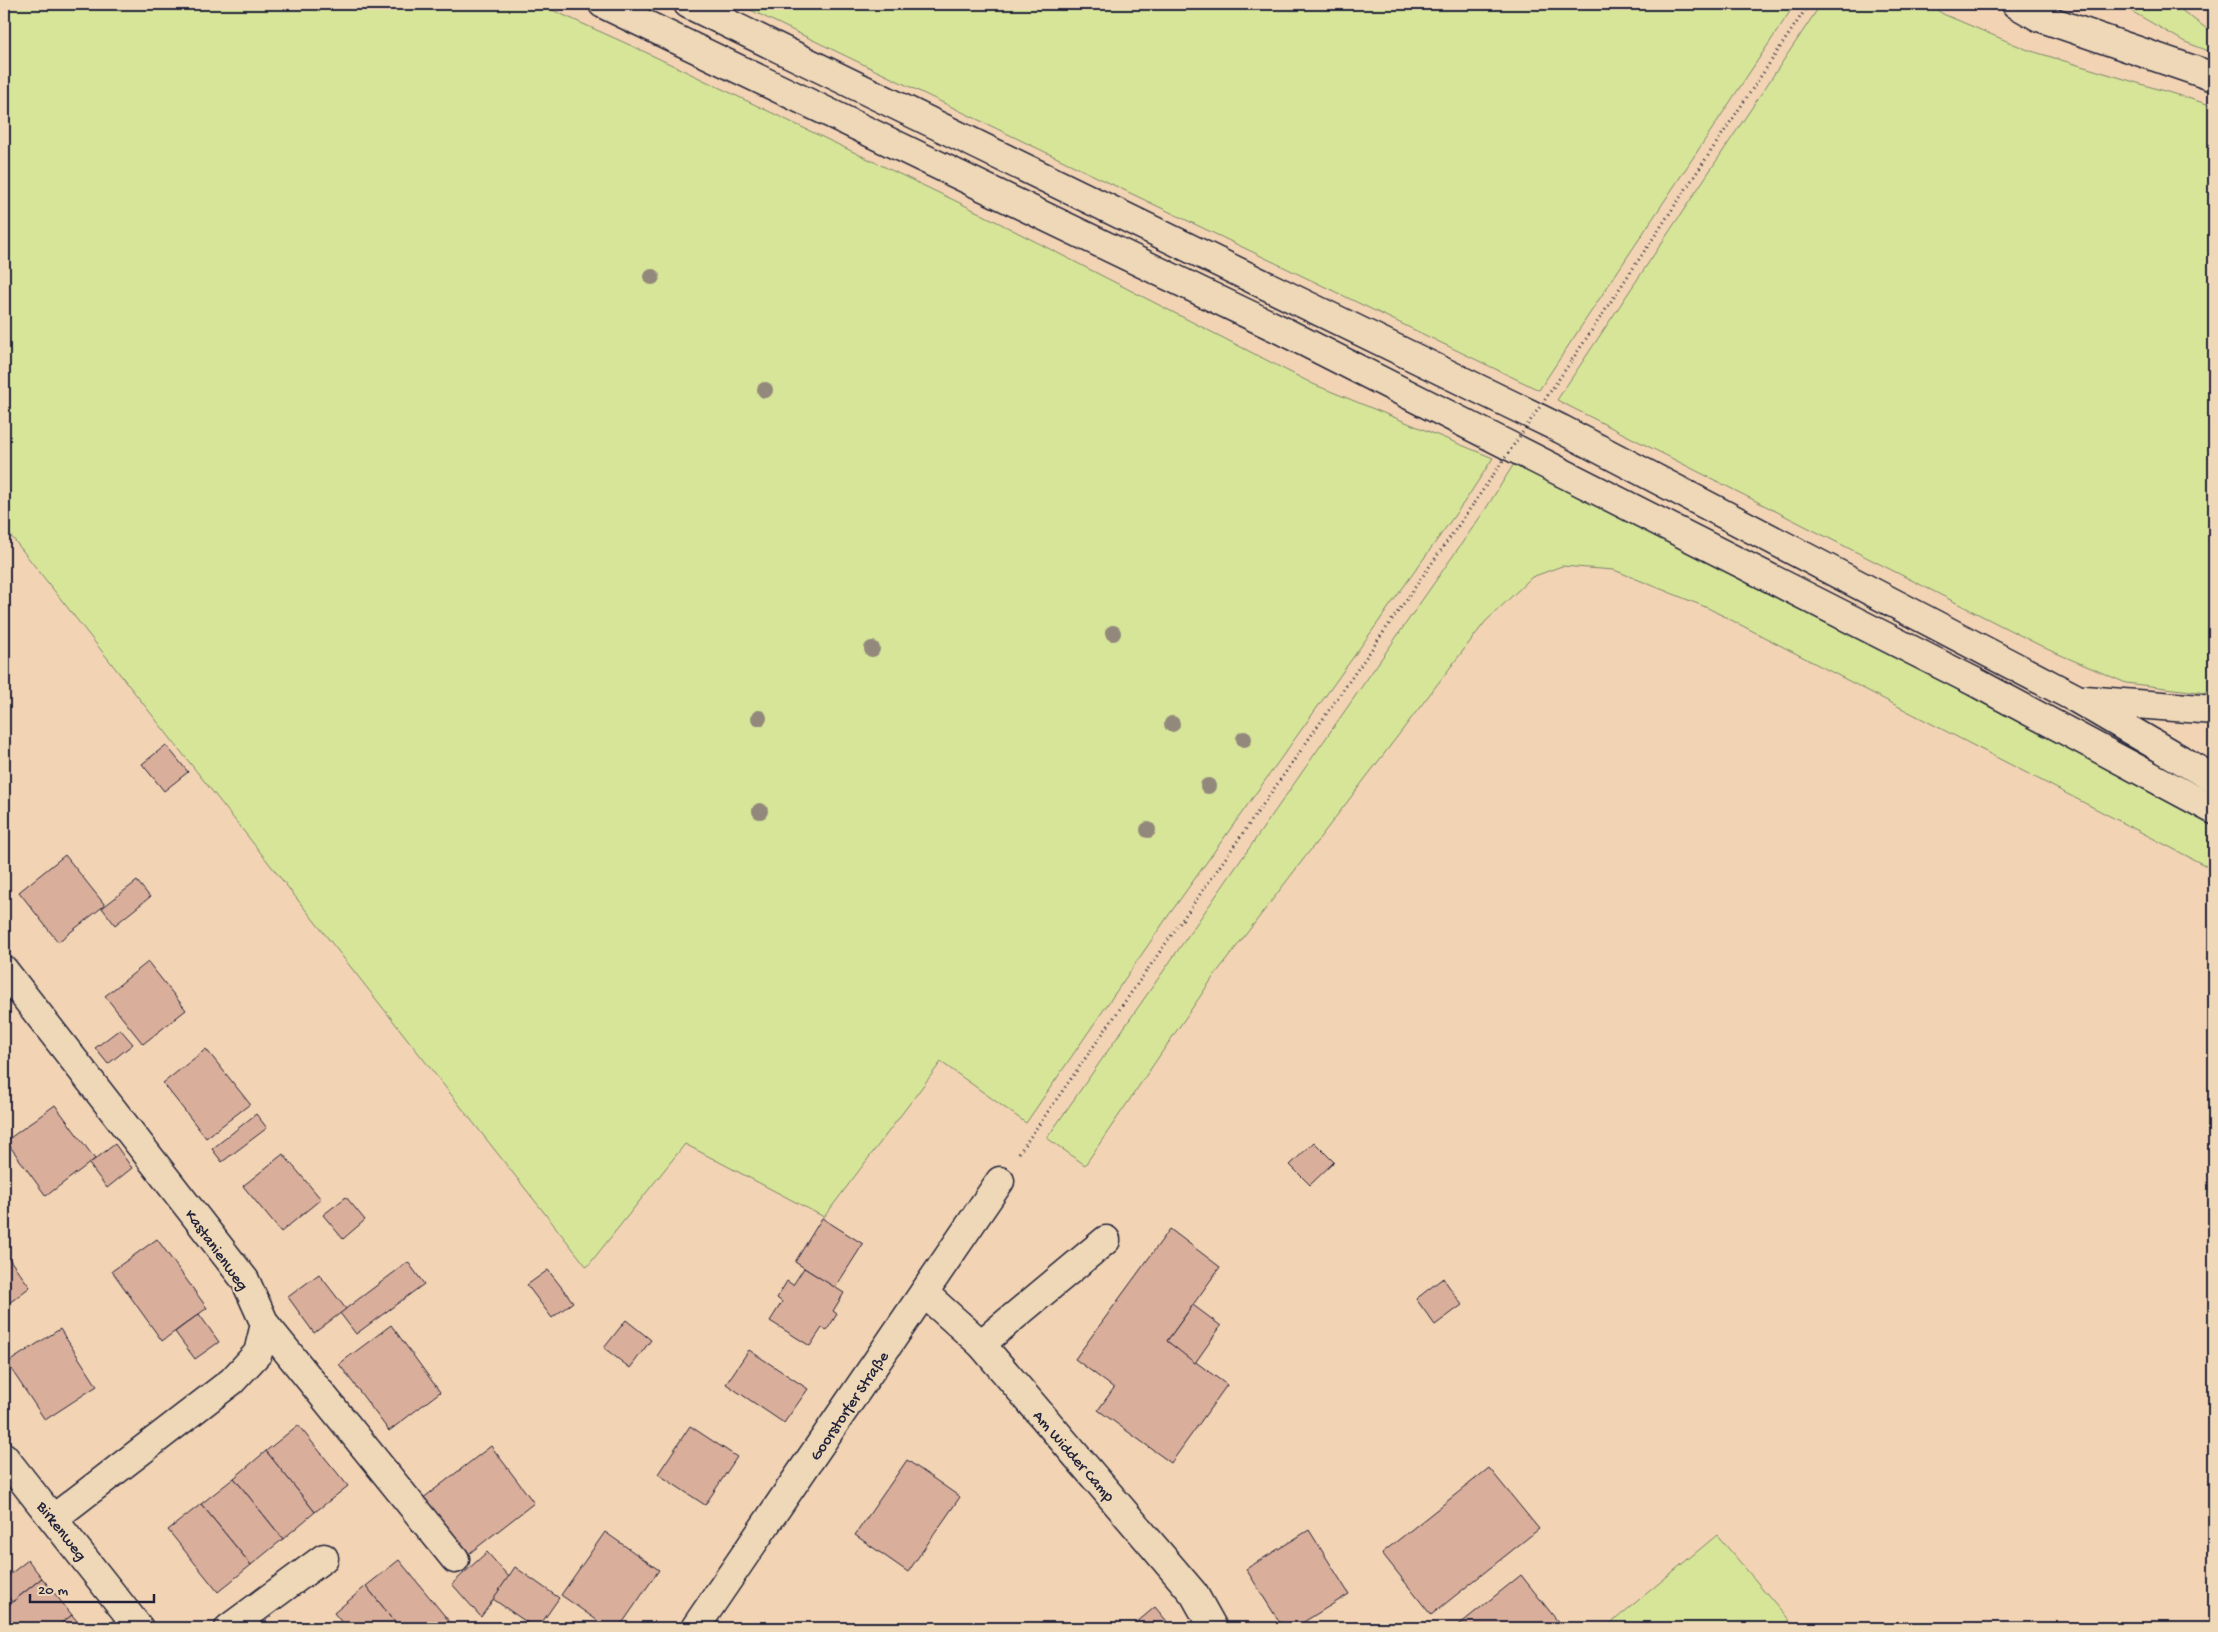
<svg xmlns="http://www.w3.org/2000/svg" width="2218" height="1632" font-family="'Gochi Hand',sans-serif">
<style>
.green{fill:#d6e598;stroke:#7c846a}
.building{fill:#d9ae9a;stroke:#22223b}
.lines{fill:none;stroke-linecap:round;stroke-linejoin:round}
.minor-casing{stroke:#22223b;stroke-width:31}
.highway-casing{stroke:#22223b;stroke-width:31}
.path{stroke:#22223b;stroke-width:3;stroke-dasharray:1 4;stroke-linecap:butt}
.minor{stroke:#eed8b7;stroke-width:28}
.highway{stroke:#eed8b7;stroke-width:28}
.path-bridge{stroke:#22223b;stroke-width:3;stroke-dasharray:1 4;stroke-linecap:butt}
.tree{fill:#93887c}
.labels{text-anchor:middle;stroke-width:4;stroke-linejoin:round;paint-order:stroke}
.street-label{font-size:16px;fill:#22223b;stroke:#eed8b7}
</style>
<rect width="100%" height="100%" fill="#f2d4b4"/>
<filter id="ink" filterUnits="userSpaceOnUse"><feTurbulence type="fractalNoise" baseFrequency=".02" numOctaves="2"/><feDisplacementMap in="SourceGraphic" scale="10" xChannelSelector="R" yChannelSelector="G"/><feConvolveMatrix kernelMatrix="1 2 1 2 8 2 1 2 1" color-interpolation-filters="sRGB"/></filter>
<g filter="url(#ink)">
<g class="green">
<path d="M4,4h535l104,47 321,154 349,179 180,74 -26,40 -301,421 -140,204 -85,-61 -117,155 -139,-73 -98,123 -583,-740z"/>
<path d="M738,4h1057l-256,386z"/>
<path d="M1821,4h107l15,10 85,36 186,56v588l-88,-11 -77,-33 -492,-250z"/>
<path d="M2119,4h54l41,30v19l-29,-11z"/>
<path d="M1517,459l697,365v46l-506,-262 -94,-38 -52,-4 -30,11 -47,45 -271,354 -129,189 -38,-27 438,-628z"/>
<path d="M1717,1535l79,93h-191z"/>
</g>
<g class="building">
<path d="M166,745l22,27 -24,19 -22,-27z"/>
<path d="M65,855l40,50 -47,37 -39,-50z"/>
<path d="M137,881l13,16 -35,28 -13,-17z"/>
<path d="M148,962l38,48 -43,34 -38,-48z"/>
<path d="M120,1029l13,15 -25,20 -13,-16z"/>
<path d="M206,1049l44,55 -44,34 -43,-55z"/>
<path d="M55,1105l40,54 -49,37 -40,-55z"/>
<path d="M256,1114l11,14 -45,34 -10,-13z"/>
<path d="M1314,1142l20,20 -24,23 -20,-20z"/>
<path d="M115,1144l17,24 -25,20 -18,-24z"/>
<path d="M283,1154l38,45 -40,33 -38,-46z"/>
<path d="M346,1197l19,23 -22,19 -20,-24z"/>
<path d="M822,1218l41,26 -28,44 -40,-26z"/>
<path d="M1170,1229l50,38 -53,74 60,44 -56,78 -73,-53 16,-22 -39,-29z"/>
<path d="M157,1239l50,69 -45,33 -50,-70z"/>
<path d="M4,1252l26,35 -26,20z"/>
<path d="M408,1262l16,22 -68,50 -16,-21z"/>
<path d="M804,1268l40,25 -11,18 4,3 -10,16 -5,-2 -12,18 -40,-25 12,-19 -5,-4 10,-17 6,4z"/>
<path d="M548,1270l25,32 -21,16 -25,-33z"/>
<path d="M319,1274l27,35 -32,24 -26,-36z"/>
<path d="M1443,1278l19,27 -27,20 -19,-26z"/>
<path d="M1193,1305l28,21 -26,37 -28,-22z"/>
<path d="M199,1314l20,28 -24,17 -20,-27z"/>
<path d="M626,1320l25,20 -21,28 -26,-20z"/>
<path d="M391,1325l49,67 -51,39 -50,-67z"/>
<path d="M60,1329l37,57 -52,34 -38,-57z"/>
<path d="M749,1350l59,39 -24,34 -58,-39z"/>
<path d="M298,1425l50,61 -33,26 -49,-61z"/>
<path d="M690,1426l47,31 -32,48 -47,-31z"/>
<path d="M491,1446l43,57 -68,53 -44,-57z"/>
<path d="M266,1451l49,61 -32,27 -49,-61z"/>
<path d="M907,1460l53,37 -52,75 -53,-37z"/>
<path d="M1489,1468l50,61 -108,86 -49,-62z"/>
<path d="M234,1478l49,61 -32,26 -50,-61z"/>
<path d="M201,1504l50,61 -33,27 -50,-62z"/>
<path d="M1309,1530l40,64 -55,34h-11l-37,-59z"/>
<path d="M605,1532l54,38 -40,58h-11l-47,-33z"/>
<path d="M487,1552l22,25 -28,40 -29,-33z"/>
<path d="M28,1560l14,18 -30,24 -8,-10v-13z"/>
<path d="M399,1560l50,61 -9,7h-40l-34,-42z"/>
<path d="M515,1567l44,31 -21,30h-3l-42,-29z"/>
<path d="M1521,1575l42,53h-108z"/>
<path d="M42,1578l30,37 -17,13h-51v-19z"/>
<path d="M366,1586l34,42h-53l-3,-3 -10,-12z"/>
<path d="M1155,1607l15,18 -4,3h-36z"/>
<path d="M72,1615l11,13h-28z"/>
</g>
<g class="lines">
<g class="minor-casing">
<g id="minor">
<path d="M4,970l241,310 20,44 -7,29 -26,28 -178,137"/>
<path d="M924,1293l57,51 213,250 19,34"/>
<path d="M265,1324l190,235"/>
<path d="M981,1344l125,-104"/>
<path d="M4,1457l135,171"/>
<path d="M229,1628l95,-70"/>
<path d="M695,1628l305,-447"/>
</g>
</g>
<g class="highway-casing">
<g id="highway">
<path d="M603,4l680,327 692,351 239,128"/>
<path d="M688,4l873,425 516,270 137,80"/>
<path d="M2016,4l23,13 175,60"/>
<path d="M2084,700l130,10"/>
</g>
</g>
<g class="path">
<path d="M1572,360l237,-356"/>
<path d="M1019,1153l455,-650"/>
</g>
<use href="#minor" class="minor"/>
<use href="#highway" class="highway"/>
<path class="path-bridge" d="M1474,503l98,-143"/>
</g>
<g class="tree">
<circle cx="652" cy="277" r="8"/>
<circle cx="765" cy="390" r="8"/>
<circle cx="1113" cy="633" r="8"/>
<circle cx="872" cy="649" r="8"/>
<circle cx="759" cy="718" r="8"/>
<circle cx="1172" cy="724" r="8"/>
<circle cx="1244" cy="739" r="8"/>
<circle cx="1208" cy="786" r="8"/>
<circle cx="760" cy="811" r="8"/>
<circle cx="1148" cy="830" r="8"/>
</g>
</g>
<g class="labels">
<g class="street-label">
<text transform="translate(218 1249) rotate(54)" y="6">Kastanienweg</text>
<text transform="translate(848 1405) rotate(-56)" y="6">Goorstorfer Straße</text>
<text transform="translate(1075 1455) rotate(49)" y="6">Am Widder Camp</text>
<text transform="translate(63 1530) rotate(52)" y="6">Birkenweg</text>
</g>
</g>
<rect width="2218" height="1632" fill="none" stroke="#eed8b7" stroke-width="20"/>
<rect x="10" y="10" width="2198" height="1612" fill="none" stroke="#22223b" stroke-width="2" filter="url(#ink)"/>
<path d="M30 1594v8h124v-8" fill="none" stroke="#22223b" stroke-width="2.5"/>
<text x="38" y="1594" font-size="15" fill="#22223b" stroke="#eed8b7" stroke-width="4" paint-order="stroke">20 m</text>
</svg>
